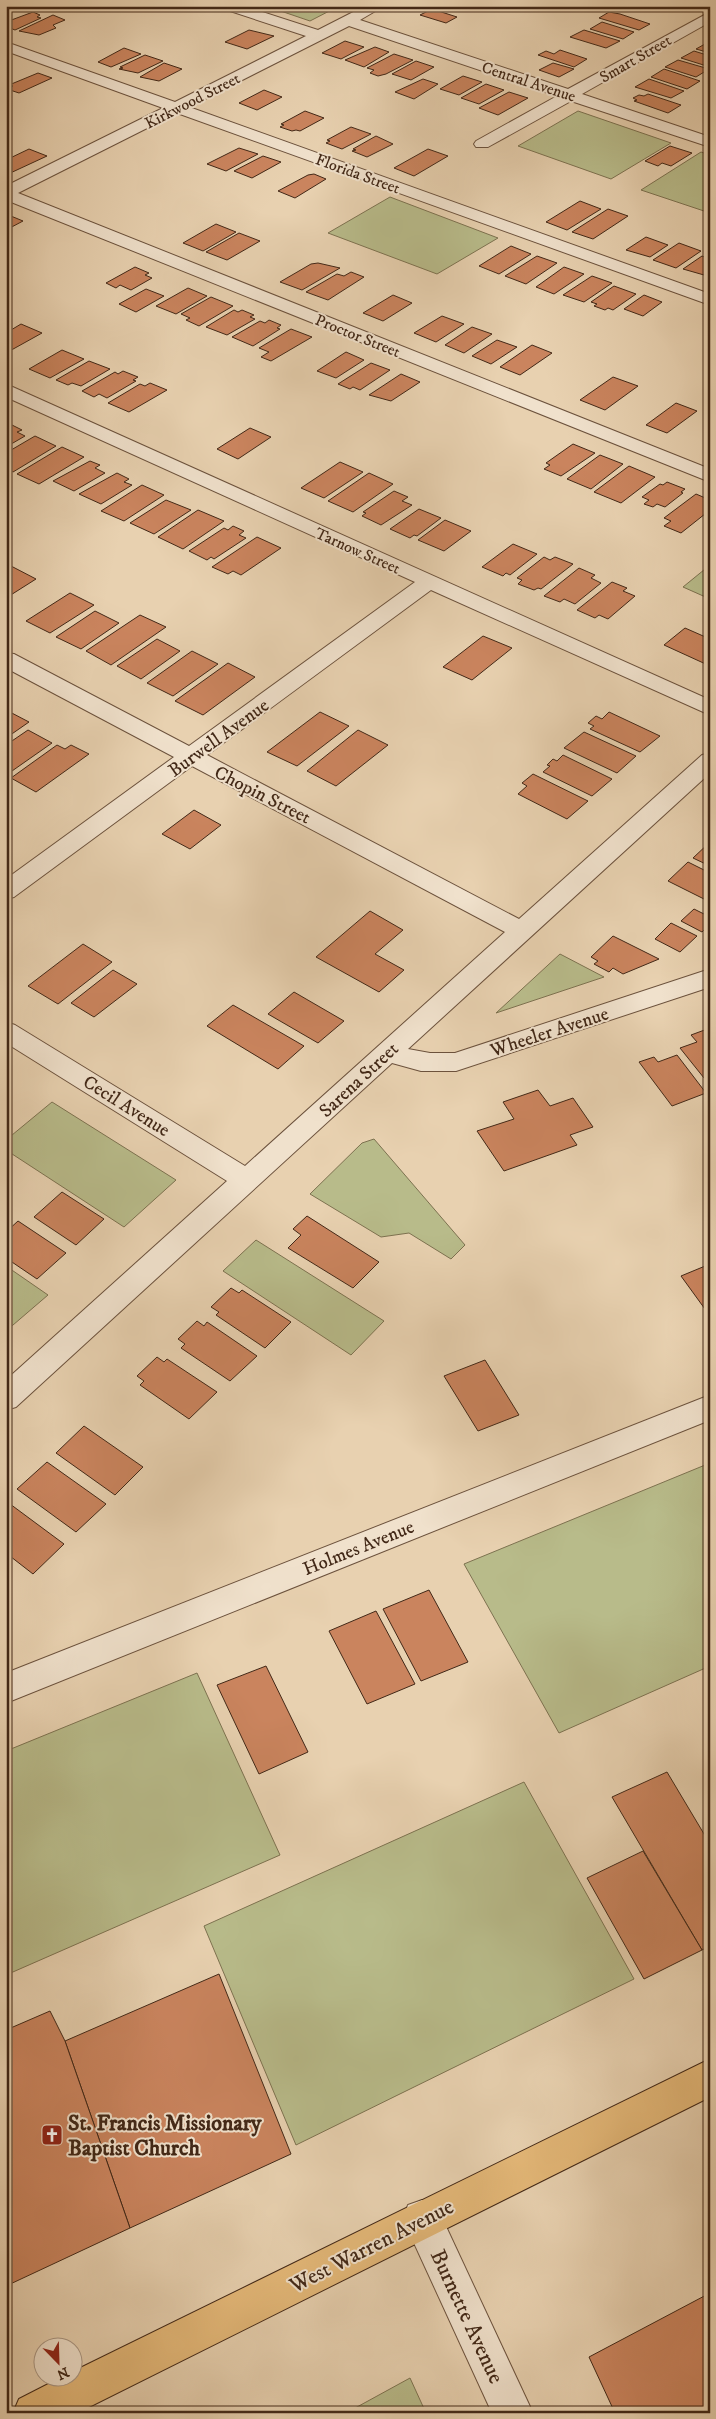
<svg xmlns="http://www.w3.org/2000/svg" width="716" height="2419" font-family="'IM FELL DW Pica',serif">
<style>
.green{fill:#b8bb8a;stroke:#7d7250}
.building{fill:#ca845e;stroke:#422817}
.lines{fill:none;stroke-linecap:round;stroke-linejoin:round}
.minor-casing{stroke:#6c523d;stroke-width:2}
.major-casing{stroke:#422817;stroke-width:2}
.minor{fill:#f0e1cc;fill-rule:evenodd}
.major{fill:#e4b878;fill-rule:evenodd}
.labels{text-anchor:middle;stroke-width:4;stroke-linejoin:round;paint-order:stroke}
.far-street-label{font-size:16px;fill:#422817;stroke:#f0e1cc}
.street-label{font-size:19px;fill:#422817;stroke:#f0e1cc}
.near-poi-label{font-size:22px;font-weight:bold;fill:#422817;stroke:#f0e1cc;text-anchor:start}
.near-street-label{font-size:22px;fill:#422817;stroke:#f0e1cc}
</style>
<rect width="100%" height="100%" fill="#e8d1b0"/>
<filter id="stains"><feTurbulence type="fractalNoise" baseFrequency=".004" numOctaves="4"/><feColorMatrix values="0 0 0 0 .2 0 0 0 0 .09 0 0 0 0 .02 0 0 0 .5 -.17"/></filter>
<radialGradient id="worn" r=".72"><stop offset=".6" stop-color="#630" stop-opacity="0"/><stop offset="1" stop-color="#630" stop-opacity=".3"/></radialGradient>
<g class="green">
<path d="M266,6h73l-29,15z"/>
<path d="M578,111l93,32 -60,36 -93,-33z"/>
<path d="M701,152l9,3v58l-69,-23z"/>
<path d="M390,197l108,41 -61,36 -109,-41z"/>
<path d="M710,565v34l-27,-12z"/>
<path d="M560,954l44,23 -108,36z"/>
<path d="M52,1102l124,78 -52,47 -118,-77v-10z"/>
<path d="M374,1139l91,106 -14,14 -42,-26 -28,4 -71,-43 52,-51z"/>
<path d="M256,1240l128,81 -33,34 -128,-84z"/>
<path d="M6,1266l42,29 -42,36z"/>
<path d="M710,1463v203l-151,67 -95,-169z"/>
<path d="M197,1673l83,182 -274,120v-224z"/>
<path d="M524,1782l110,197 -338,166 -92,-219z"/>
<path d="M410,2378l16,35h-80z"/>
</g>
<g class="building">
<path d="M432,9l25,8 -11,6 -26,-8z"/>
<path d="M33,12l7,3 -3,2 4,1 -26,12 -5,-2 -4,1v-7z"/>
<path d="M609,12l11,2 30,10 -11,6 -40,-12z"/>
<path d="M53,15l12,5 -12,5 3,3 -17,7 -20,-4z"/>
<path d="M602,22l32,10 -11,7 -33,-10z"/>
<path d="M249,30l25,6 -27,13 -22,-7z"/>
<path d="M584,30l36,11 -14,7 -36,-11z"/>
<path d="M345,41l19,6 -23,12 -19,-6z"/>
<path d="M705,44l5,1v8l-14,-4z"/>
<path d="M375,47l14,5 -25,15 -19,-7z"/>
<path d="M124,48l17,6 -30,13 -13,-5z"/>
<path d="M560,50l27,9 -13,8 -36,-12 8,-4 8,3z"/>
<path d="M694,51l16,5v11l-29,-9z"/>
<path d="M394,54l19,6 -27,14 -8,2 -8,-3 4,-3 -7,-2z"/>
<path d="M145,55l18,6 -25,12 -19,-4 4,-1 -3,-1z"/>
<path d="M678,60l31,9 -13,8 -31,-10z"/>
<path d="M416,61l18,6 -23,13 -19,-6z"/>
<path d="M164,63l18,6 -23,12 -19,-4z"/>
<path d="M553,63l21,6 -15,8 -20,-7z"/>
<path d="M664,69l36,12 -13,8 -36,-12z"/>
<path d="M38,73l14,5 -33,15 -12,-4 6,-3 -4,-1z"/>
<path d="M463,76l19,6 -23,13 -19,-6z"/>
<path d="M423,79l15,5 -24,15 -19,-7z"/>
<path d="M649,79l35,12 -13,7 -36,-11z"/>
<path d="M486,84l18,6 -25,14 -18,-6z"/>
<path d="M264,90l18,7 -25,13 -18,-7z"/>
<path d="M509,92l19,6 -30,17 -19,-7z"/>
<path d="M648,94l33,11 -13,8 -34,-12 3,-1 -4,-2 6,-3 5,1z"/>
<path d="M305,111l19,7 -24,13 -4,-1 -4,1 -12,-4 4,-2 -3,-1z"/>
<path d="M351,127l20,7 -29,15 -16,-6 4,-2 -3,-1z"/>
<path d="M376,136l17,8 -26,13 -15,-6 4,-1 -3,-1z"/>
<path d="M670,146l22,7 -21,13 -9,-3 -4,3 -13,-5z"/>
<path d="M239,148l19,6 -32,17 -19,-7z"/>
<path d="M29,149l18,7 -41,19v-15z"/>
<path d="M428,149l20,7 -34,20 -20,-8z"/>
<path d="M263,156l18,6 -29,16 -18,-7z"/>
<path d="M314,174l12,5 -31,19 -17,-7 30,-16z"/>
<path d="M580,201l21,8 -34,21 -21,-8z"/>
<path d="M608,209l20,7 -35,23 -21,-7z"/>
<path d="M6,214l17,7 -17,9z"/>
<path d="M216,224l20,8 -33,19 -20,-8z"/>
<path d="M239,233l21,8 -33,19 -21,-8z"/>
<path d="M646,237l22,8 -18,12 -24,-7z"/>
<path d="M679,243l22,8 -25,17 -23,-8z"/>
<path d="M511,246l20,8 -32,20 -20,-8z"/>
<path d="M537,256l20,7 -31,21 -21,-8z"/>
<path d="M702,256l8,3v12l-6,4 -21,-6z"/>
<path d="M318,263l22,5 -38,22 -22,-8 31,-18z"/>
<path d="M135,267l14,6 -4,2 7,3 -21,12 -11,-5 -4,3 -10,-5z"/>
<path d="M564,267l20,7 -30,20 -18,-7z"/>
<path d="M351,272l13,5 -36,23 -22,-8 31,-18 7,2z"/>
<path d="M592,276l20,7 -28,19 -21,-7z"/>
<path d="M614,286l22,8 -23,16 -5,-2 -3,2 -11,-4 3,-2 -6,-2z"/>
<path d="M188,288l19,8 -31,18 -20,-8z"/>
<path d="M146,289l18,7 -28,16 -17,-8z"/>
<path d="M393,295l19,8 -29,18 -20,-8z"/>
<path d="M644,295l18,7 -19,14 -19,-7z"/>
<path d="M211,297l22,9 -34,20 -13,-6 4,-2 -9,-4z"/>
<path d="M234,310l4,2 4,-2 12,5 -4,2 5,2 -28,16 -21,-8z"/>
<path d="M442,316l22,8 -28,18 -22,-9z"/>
<path d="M269,320l12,5 -4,3 3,1 -27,17 -21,-9 28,-16 5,2z"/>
<path d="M21,324l21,9 -36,20v-20z"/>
<path d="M472,327l20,7 -28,19 -19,-8z"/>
<path d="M291,329l21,8 -41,24 -10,-4 8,-5 -10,-4z"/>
<path d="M497,340l20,7 -26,17 -19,-8z"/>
<path d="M532,345l20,8 -32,22 -20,-8z"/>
<path d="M62,350l22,9 -34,19 -21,-9z"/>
<path d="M346,352l18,8 -28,18 -19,-7z"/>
<path d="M89,361l21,8 -29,17 -9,-3 -4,2 -12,-5z"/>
<path d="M371,363l19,7 -30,20 -7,-3 -3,2 -12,-5z"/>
<path d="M123,371l15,6 -5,3 3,1 -29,17 -8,-4 -5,3 -12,-6 33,-19 3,2z"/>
<path d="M401,374l19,8 -29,19 -22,-6z"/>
<path d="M613,377l25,9 -33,24 -25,-10z"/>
<path d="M150,383l17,7 -38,22 -21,-9 32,-19 5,2z"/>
<path d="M676,403l21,8 -30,22 -21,-8z"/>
<path d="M8,423l14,7 -5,2 8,4 -19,11v-23z"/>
<path d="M250,428l21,9 -33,22 -21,-10z"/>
<path d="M35,436l21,10 -43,26 -7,-4v-15z"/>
<path d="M573,444l22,9 -34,23 -17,-7 6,-4 -4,-2z"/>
<path d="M62,447l22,10 -45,27 -22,-10z"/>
<path d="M600,455l23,9 -32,25 -24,-10z"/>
<path d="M90,461l10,4 -5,3 10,5 -31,18 -21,-10z"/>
<path d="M340,462l23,10 -39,26 -23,-10z"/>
<path d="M629,466l26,11 -34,26 -27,-11z"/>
<path d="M117,473l12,6 -5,3 8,3 -31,19 -22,-10z"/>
<path d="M369,473l24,11 -40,28 -25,-11z"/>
<path d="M667,482l18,7 -4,3 2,1 -18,14 -8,-3 -4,3 -9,-3 5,-4 -7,-3 18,-13 3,1z"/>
<path d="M142,485l22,10 -40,26 -23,-10z"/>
<path d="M394,491l14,6 -6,4 10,4 -31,20 -19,-9 4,-3 -3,-1z"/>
<path d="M696,494l14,6v10l-29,23 -17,-7 7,-5 -7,-3z"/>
<path d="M166,500l25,10 -37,24 -24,-11z"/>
<path d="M419,509l22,9 -24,18 -3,-1 -4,3 -20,-9z"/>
<path d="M198,510l26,11 -41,28 -25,-12z"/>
<path d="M445,520l26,11 -27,20 -26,-11z"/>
<path d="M233,526l11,5 -5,4 7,3 -32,21 -3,-2 -4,3 -18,-9 35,-23 4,2z"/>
<path d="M257,537l24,11 -40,27 -8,-4 -5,3 -16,-7z"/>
<path d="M513,544l24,10 -27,21 -4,-2 -3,3 -21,-9z"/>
<path d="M544,557l6,3 5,-3 18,7 -32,25 -3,-1 -4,2 -16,-6 4,-4 -5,-2z"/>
<path d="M11,566l25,13 -30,19v-29z"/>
<path d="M579,568l16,7 -4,3 10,5 -26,21 -11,-5 -4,3 -16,-6z"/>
<path d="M612,582l15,6 -4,3 12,5 -27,23 -9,-4 -4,3 -18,-8z"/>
<path d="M70,593l24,12 -44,28 -24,-12z"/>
<path d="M95,611l24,12 -38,26 -25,-12z"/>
<path d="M140,615l26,12 -55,38 -25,-14z"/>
<path d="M685,628l25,11v27l-46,-21z"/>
<path d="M483,636l29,12 -40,32 -29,-13z"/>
<path d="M157,639l23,12 -39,28 -24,-13z"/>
<path d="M192,651l26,13 -45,32 -26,-13z"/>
<path d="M228,663l27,14 -52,38 -28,-14z"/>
<path d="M6,710l23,12 -23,16z"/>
<path d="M320,712l29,14 -52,40 -30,-14z"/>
<path d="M609,712l51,24 -20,16 -50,-23 4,-3 -6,-3 8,-7 6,3z"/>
<path d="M28,730l24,13 -40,28 -6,-4v-22z"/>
<path d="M358,730l30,15 -52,41 -29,-15z"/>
<path d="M584,732l52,24 -19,17 -53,-25z"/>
<path d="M57,745l8,4 6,-4 18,9 -53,38 -25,-14z"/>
<path d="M563,755l49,24 -20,17 -49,-24 7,-6 -3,-1 6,-6 4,2z"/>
<path d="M533,774l55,27 -21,18 -49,-25 9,-8 -5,-3z"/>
<path d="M194,810l27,15 -31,24 -28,-15z"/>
<path d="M710,842v24l-17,-8z"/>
<path d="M688,862l22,11v29l-42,-21z"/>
<path d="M694,909l16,8v7l-8,8 -21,-11z"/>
<path d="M370,911l33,19 -28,24 29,16 -25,22 -63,-35z"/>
<path d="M671,923l26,13 -17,16 -25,-13z"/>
<path d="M613,936l46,23 -36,15 -10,-6 -4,4 -15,-8 4,-3 -7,-4z"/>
<path d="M83,944l29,18 -54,42 -30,-18z"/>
<path d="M113,970l24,14 -43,33 -23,-14z"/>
<path d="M294,992l50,29 -26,22 -50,-29z"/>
<path d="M233,1005l71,41 -26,23 -71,-43z"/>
<path d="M710,1028v48l-6,2 -24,-30 17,-6 -6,-7z"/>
<path d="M677,1055l29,38 -34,13 -33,-44 15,-5 4,5z"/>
<path d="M538,1090l12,16 23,-8 20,29 -23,8 7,10 -73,26 -27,-40 37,-12 -11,-17z"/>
<path d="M62,1192l42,27 -28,26 -42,-28z"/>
<path d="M307,1216l72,46 -26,26 -65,-40 13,-13 -8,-6z"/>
<path d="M18,1221l48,32 -29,26 -31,-21v-26z"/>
<path d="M710,1264v52l-29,-40z"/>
<path d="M231,1288l8,5 3,-3 49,32 -26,26 -49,-33 3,-3 -8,-5z"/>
<path d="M197,1321l7,5 3,-4 50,34 -27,25 -49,-33 4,-4 -7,-5z"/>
<path d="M157,1357l7,5 3,-3 50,33 -28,27 -49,-34 4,-4 -7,-5z"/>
<path d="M485,1360l34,55 -41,16 -34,-55z"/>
<path d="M84,1426l59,41 -28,28 -59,-42z"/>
<path d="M47,1462l59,42 -30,28 -59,-43z"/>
<path d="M6,1501l58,43 -31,30 -27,-21z"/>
<path d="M429,1590l39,72 -47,19 -38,-72z"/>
<path d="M376,1611l39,73 -48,20 -38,-73z"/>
<path d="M266,1666l42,86 -49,22 -42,-89z"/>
<path d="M667,1772l43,72v102l-8,4 -90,-153z"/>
<path d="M643,1851l59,99 -58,29 -57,-101z"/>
<path d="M219,1974l72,180 -161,74 -65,-187z"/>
<path d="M50,2011l15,30 65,187 -124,58v-256z"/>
<path d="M710,2293v120h-95l-26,-56z"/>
</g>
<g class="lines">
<g class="minor-casing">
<g id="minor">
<path d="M222,6h22l74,24 47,-24h19l-24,14 208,69 142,-77v10l-128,72 128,43v10l-139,-46 -83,46h-12l-2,-3 2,-3 81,-45 -208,-70 -160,81 521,187v11l-533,-192 -159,80 692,276v13l-704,-282v-14l157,-78 -157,-57v-9l169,60 131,-66 -82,-27z"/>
<path d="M6,384l704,316v15l-279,-125 -224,165 312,164 183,-164 8,-2v20l-302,276 22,4h25l255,-84v18l-254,84h-35l-29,-8 -376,344 -10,3v-30l221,-199 -221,-138v-21l9,3 230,141 260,-234 -313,-166 -178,131 -8,2v-20l168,-122 -168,-89v-15l8,1 175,92 226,-164 -409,-185z"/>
<path d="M710,1395v25l-704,283v-30z"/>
<path d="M422,2200l14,5 97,208h-41l-89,-194 5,-14z"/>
</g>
</g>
<g class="major-casing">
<path id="major" d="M710,2059v38l-633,316h-64l6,-14 45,-23h8v-4z"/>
</g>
<use href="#minor" class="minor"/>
<use href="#major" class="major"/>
</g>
<defs>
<g id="church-square" transform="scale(1.125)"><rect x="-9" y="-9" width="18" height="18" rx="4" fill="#8f2418" stroke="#f0e1cc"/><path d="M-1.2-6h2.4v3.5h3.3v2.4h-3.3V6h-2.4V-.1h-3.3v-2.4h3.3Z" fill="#fff"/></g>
</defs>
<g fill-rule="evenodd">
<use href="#church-square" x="52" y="2135"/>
</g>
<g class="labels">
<g class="far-street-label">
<text transform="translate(635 58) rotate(-30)" y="6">Smart Street</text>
<text transform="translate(529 81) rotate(18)" y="6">Central Avenue</text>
<text transform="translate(192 100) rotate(-27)" y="6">Kirkwood Street</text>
<text transform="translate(358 173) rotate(20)" y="6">Florida Street</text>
<text transform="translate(358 335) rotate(22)" y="6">Proctor Street</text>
<text transform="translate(358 550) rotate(24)" y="6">Tarnow Street</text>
</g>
<g class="street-label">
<text transform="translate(218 737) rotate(-36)" y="7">Burwell Avenue</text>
<text transform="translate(263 794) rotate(27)" y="7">Chopin Street</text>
<text transform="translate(549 1031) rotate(-18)" y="7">Wheeler Avenue</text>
<text transform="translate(358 1079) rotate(-43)" y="7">Sarena Street</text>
<text transform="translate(127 1105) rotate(32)" y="7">Cecil Avenue</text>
<text transform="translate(358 1547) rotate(-22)" y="7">Holmes Avenue</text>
</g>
<g class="near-poi-label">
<text x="68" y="2130">St. Francis Missionary<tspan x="68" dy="25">Baptist Church</tspan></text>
</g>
<g class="near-street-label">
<text transform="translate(371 2245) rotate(-27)" y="8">West Warren Avenue</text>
<text transform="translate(468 2316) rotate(65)" y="8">Burnette Avenue</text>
</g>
</g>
<rect width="716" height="2419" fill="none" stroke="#e8d1b0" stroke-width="25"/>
<rect x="8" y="8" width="701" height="2404" fill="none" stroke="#422817" stroke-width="2.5"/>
<rect x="12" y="12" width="691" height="2394" fill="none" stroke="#422817"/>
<g transform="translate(58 2362) rotate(157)"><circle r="24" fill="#f0e1cc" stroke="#aa9784"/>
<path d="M0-4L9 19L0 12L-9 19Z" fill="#8f2418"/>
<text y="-8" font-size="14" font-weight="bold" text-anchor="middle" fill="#422817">N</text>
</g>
<rect width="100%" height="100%" filter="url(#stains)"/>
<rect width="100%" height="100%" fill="url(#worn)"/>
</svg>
